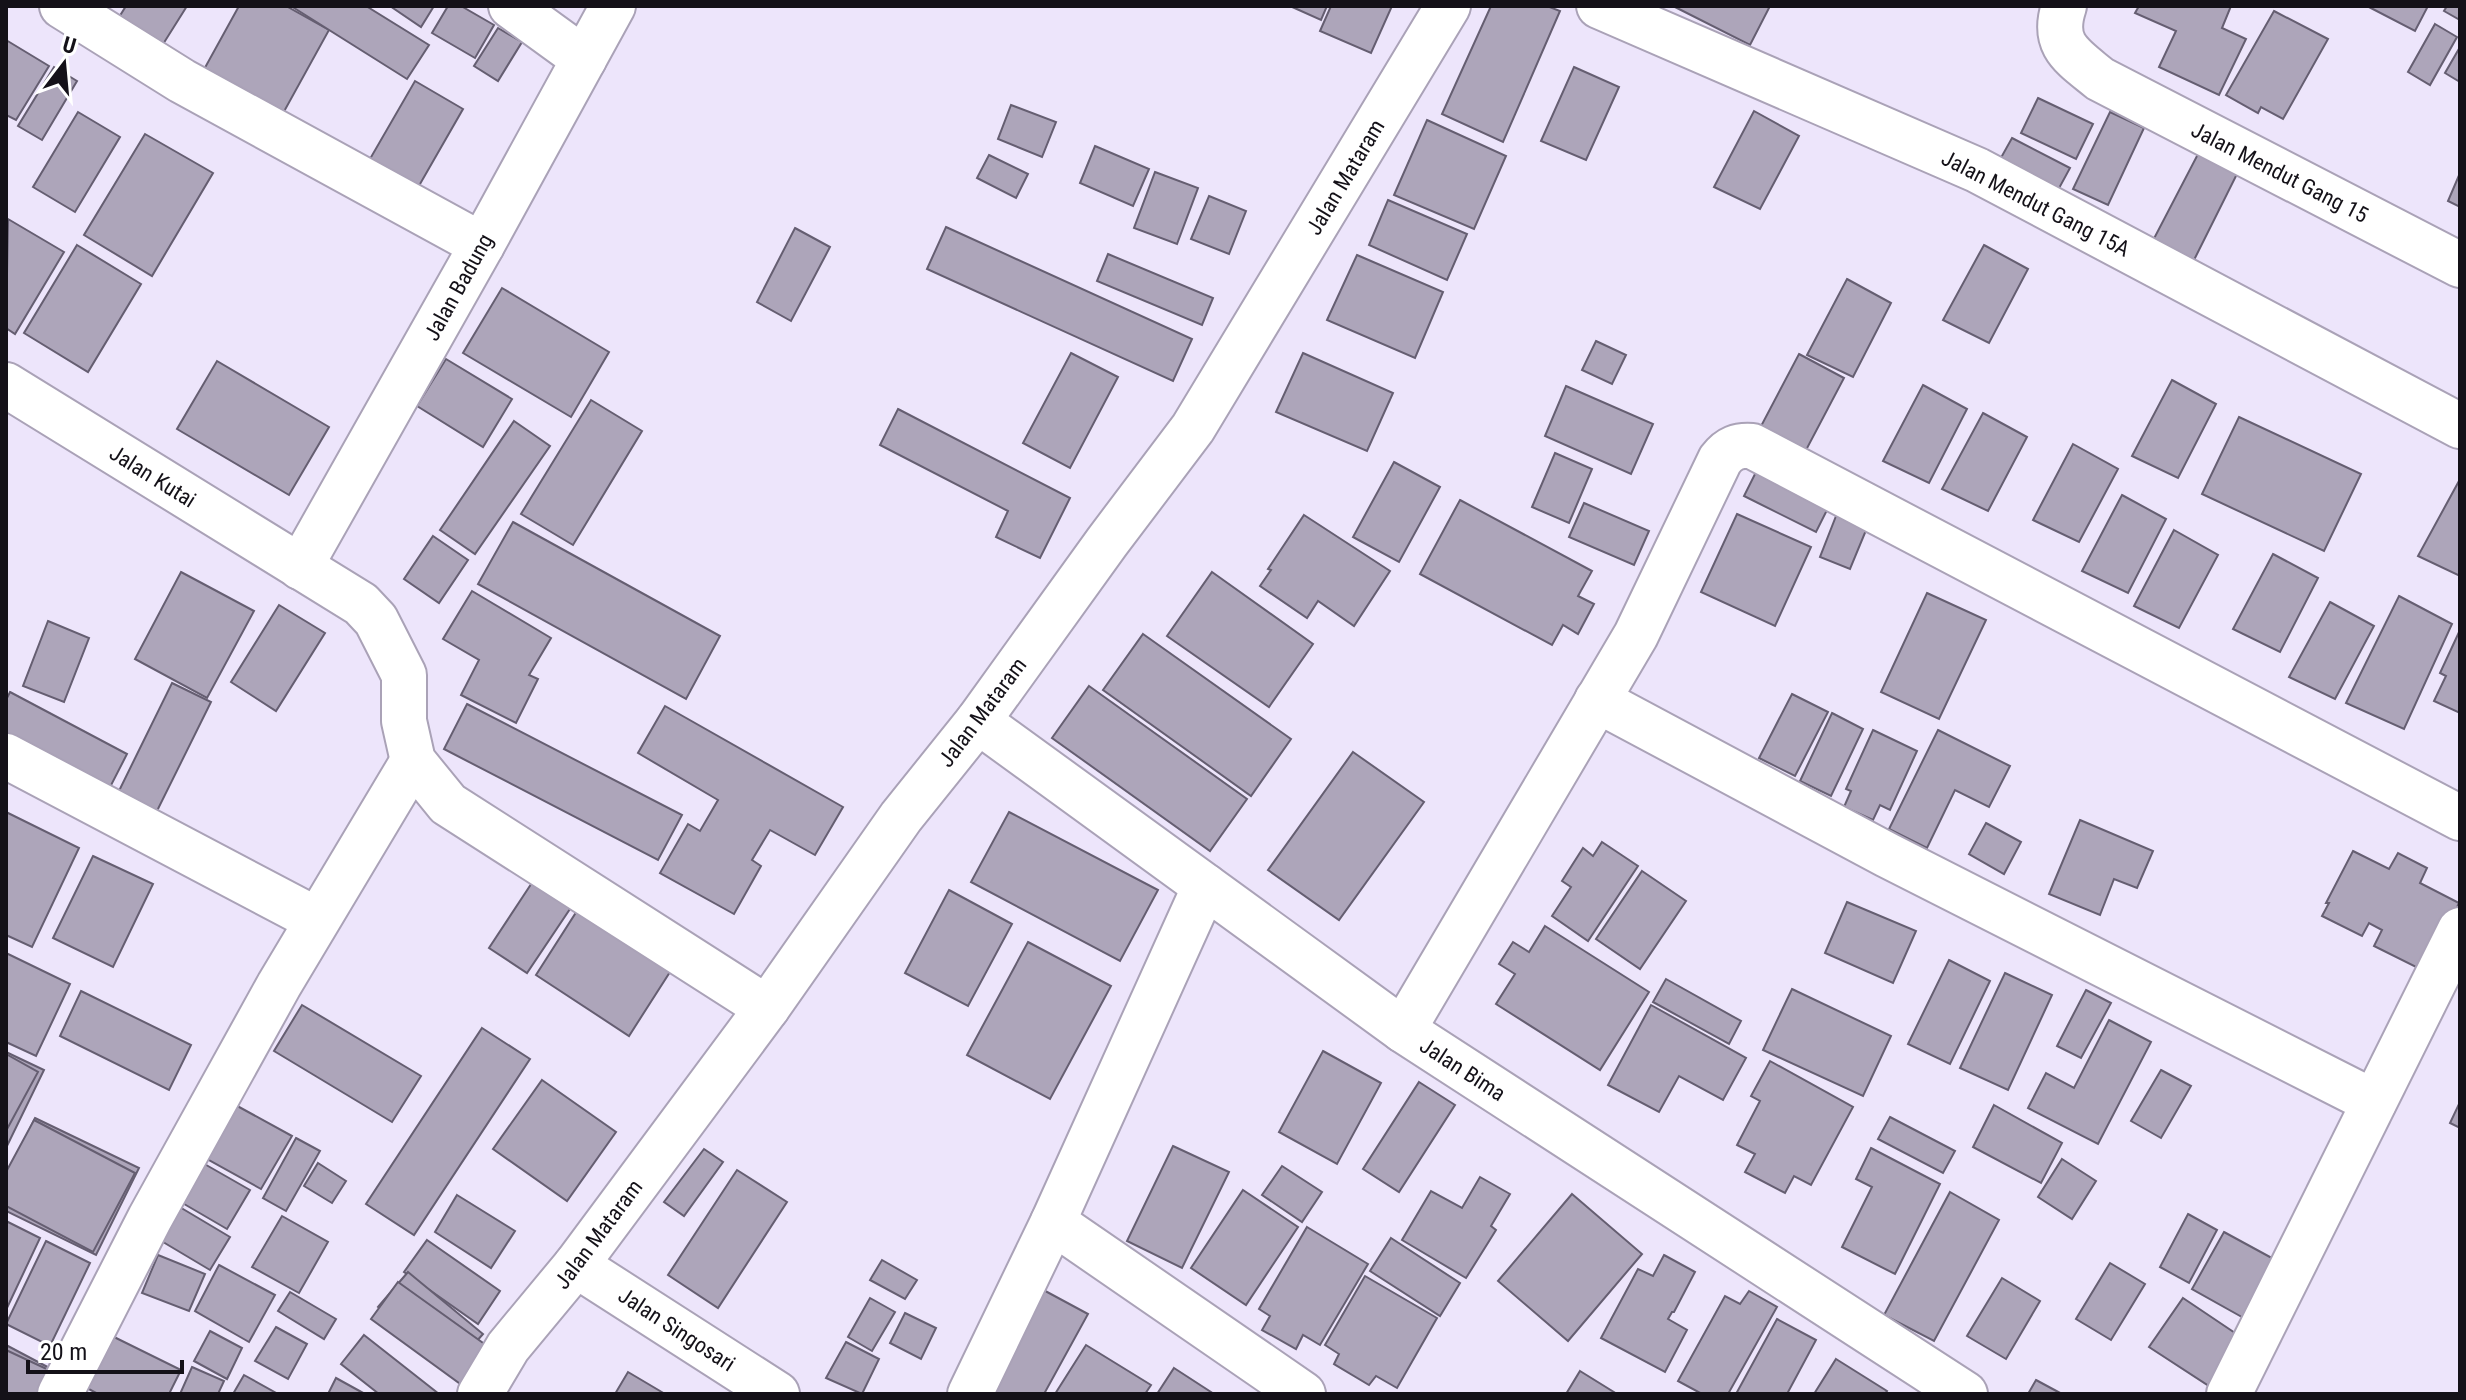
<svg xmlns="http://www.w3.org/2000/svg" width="2466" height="1400" font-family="'Roboto Condensed',sans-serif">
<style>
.building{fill:#ada5ba;stroke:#655e71;stroke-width:2}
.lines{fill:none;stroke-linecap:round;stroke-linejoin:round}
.street-casing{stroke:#aaa2b7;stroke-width:48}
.street{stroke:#fff;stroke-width:44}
.labels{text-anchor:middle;stroke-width:7;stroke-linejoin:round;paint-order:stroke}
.street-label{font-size:22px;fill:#141118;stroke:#fff}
</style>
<rect width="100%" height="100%" fill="#ede5fb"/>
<g class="building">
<path d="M126,6h61l-27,43 -44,-27z"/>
<path d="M239,6h47l43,24 -48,87 -79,-44z"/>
<path d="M291,6h75l63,39 -22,34z"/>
<path d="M390,6h44l-13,21z"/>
<path d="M448,6h13l33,19 -19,33 -43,-25z"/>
<path d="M1290,6h37l-6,14z"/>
<path d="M1331,6h61l-21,47 -51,-22z"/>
<path d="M1491,6h56l13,5 -57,131 -61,-28z"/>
<path d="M1673,6h97l-20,39z"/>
<path d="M2139,6h92l-9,22 24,11 -27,56 -60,-28 17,-36 -41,-18z"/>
<path d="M2367,6h61l-13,25z"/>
<path d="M2447,6h13v14l-16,-9z"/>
<path d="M2274,11l54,28 -45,80 -22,-12 -3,6 -32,-18z"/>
<path d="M2435,24l22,13 -27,48 -22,-13z"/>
<path d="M498,28l24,14 -24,39 -24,-15z"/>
<path d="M6,40l43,26 -33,54 -10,-5z"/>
<path d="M2460,47v35l-15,-9z"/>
<path d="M54,67l23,14 -35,59 -24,-14z"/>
<path d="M1574,67l45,20 -33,73 -45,-19z"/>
<path d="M415,81l48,28 -51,89 -49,-27z"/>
<path d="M2038,98l55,26 -17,35 -55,-26z"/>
<path d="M1011,105l45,17 -14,35 -44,-18z"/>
<path d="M1754,111l45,25 -39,73 -46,-22z"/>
<path d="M78,112l42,25 -45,75 -42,-25z"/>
<path d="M2110,112l34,16 -36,77 -35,-16z"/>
<path d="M1427,120l79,36 -32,73 -80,-34z"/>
<path d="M145,134l68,39 -61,103 -68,-41z"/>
<path d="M2012,138l58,30 -19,35 -58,-31z"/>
<path d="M1095,146l54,23 -16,37 -53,-23z"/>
<path d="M2198,154l39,20 -48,96 -41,-20z"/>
<path d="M989,155l39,19 -12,24 -39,-20z"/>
<path d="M1155,172l43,16 -21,56 -43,-16z"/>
<path d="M2460,173v34l-12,-6z"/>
<path d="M1209,196l37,15 -17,43 -38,-15z"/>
<path d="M1388,200l79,34 -20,46 -78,-35z"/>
<path d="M8,219l56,33 -49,82 -9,-6z"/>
<path d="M946,227l246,112 -19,42 -246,-112z"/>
<path d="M795,228l35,19 -39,74 -34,-19z"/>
<path d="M77,245l64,39 -53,88 -64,-39z"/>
<path d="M1984,245l44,24 -39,74 -46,-23z"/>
<path d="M1108,254l105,44 -11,27 -105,-44z"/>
<path d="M1357,255l86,37 -28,66 -88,-38z"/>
<path d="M1847,279l44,24 -38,74 -46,-22z"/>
<path d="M502,288l107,64 -38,65 -108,-64z"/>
<path d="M1596,341l30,14 -14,29 -30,-14z"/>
<path d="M1071,353l47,24 -48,91 -47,-25z"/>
<path d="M1303,353l90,40 -26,58 -91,-39z"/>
<path d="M1799,354l45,24 -39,74 -46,-22z"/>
<path d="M446,359l66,40 -29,48 -66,-41z"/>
<path d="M217,361l112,66 -40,68 -112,-66z"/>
<path d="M2172,380l44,24 -38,74 -46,-22z"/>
<path d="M1923,385l44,24 -38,74 -46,-22z"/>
<path d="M1566,386l87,38 -22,50 -86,-38z"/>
<path d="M591,400l51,31 -69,114 -52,-31z"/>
<path d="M898,409l172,89 -30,60 -44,-21 12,-26 -128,-66z"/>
<path d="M1983,413l44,24 -39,74 -46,-22z"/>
<path d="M2239,417l122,57 -37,77 -122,-57z"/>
<path d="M514,421l36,25 -75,108 -35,-24z"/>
<path d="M2073,444l45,25 -39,73 -46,-22z"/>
<path d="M1555,453l37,16 -23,54 -37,-16z"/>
<path d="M1394,462l46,25 -41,75 -46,-25z"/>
<path d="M1758,468l72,36 -14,28 -72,-36z"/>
<path d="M2459,481l1,1v94l-42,-20z"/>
<path d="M2122,495l44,24 -38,74 -46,-22z"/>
<path d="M1460,500l132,71 -14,25 16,8 -16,30 -15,-9 -11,20 -132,-71z"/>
<path d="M1584,503l65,28 -15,34 -65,-28z"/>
<path d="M1838,511l31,12 -19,46 -30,-12z"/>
<path d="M1737,514l74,33 -36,79 -74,-34z"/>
<path d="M1304,515l86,56 -36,55 -36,-25 -11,17 -47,-32 11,-16 -3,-1z"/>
<path d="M513,522l207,114 -34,63 -208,-115z"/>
<path d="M2174,530l44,25 -39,73 -45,-22z"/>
<path d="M433,536l35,24 -29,43 -35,-24z"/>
<path d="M2273,554l45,24 -38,74 -47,-23z"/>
<path d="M181,572l73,39 -47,87 -72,-39z"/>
<path d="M1212,572l101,72 -44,63 -102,-71z"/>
<path d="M472,591l79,47 -22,37 9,4 -22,44 -55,-28 18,-35 -36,-21z"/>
<path d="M1927,593l59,27 -47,99 -58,-27z"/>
<path d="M2399,596l53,28 -48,105 -58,-26z"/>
<path d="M2330,602l44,24 -39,73 -46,-22z"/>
<path d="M279,605l46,28 -49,78 -45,-29z"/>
<path d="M48,621l41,17 -25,64 -41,-16z"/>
<path d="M2460,630v83l-26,-12 12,-25 -6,-3z"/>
<path d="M1143,634l148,105 -40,57 -148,-106z"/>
<path d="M172,683l39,19 -57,115 -39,-18z"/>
<path d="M1089,686l158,113 -37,52 -158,-113z"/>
<path d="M10,692l117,62 -22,43 -99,-51v-46z"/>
<path d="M1792,694l36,18 -33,64 -36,-18z"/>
<path d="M467,704l215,111 -24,45 -214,-111z"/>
<path d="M665,706l178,101 -28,48 -45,-25 -18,30 9,6 -27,48 -74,-41 28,-49 12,7 18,-31 -80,-47z"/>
<path d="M1832,713l31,16 -32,67 -31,-15z"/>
<path d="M1873,730l44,21 -27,59 -10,-5 -7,15 -29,-13 7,-16 -5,-2z"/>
<path d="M1938,730l72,36 -21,41 -34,-17 -28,58 -38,-19z"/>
<path d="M1353,752l71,50 -85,118 -71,-50z"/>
<path d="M6,812l73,36 -47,99 -26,-12z"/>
<path d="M1009,812l149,78 -38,71 -149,-79z"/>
<path d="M2080,820l73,31 -16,37 -23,-9 -14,36 -51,-21z"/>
<path d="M1986,823l35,19 -17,32 -35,-20z"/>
<path d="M1602,842l36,24 -50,75 -36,-25 19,-29 -9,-6 21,-33 10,8z"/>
<path d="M2353,851l36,18 9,-16 29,15 -7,15 39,20 -33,69 -52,-26 8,-16 -13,-7 -7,13 -40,-20 7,-13h-3z"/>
<path d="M93,856l60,28 -40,83 -60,-29z"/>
<path d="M543,866l39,25 -55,82 -38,-25z"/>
<path d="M1642,871l44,30 -46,68 -44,-30z"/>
<path d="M949,890l63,34 -44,82 -63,-33z"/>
<path d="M584,900l93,61 -48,75 -93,-61z"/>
<path d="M1847,902l69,29 -23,52 -68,-30z"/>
<path d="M1545,926l104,66 -49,78 -104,-66 19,-30 -16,-10 14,-22 16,10z"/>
<path d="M1028,942l83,44 -61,113 -83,-44z"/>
<path d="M6,953l64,31 -34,72 -30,-14z"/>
<path d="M1949,960l41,21 -40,83 -42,-20z"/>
<path d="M2005,973l47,22 -44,95 -48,-22z"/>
<path d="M1666,979l75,42 -12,23 -76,-42z"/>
<path d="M1792,989l99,47 -28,60 -100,-46z"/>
<path d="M2086,990l25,13 -30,55 -24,-12z"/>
<path d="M81,991l110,54 -22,45 -109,-54z"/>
<path d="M302,1005l119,71 -29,46 -118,-71z"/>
<path d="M1651,1005l95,53 -23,42 -44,-24 -20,36 -51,-27z"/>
<path d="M2109,1020l42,22 -53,102 -70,-36 18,-35 28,15z"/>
<path d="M482,1028l48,31 -116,176 -48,-31z"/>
<path d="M1323,1051l58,32 -44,81 -58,-32z"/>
<path d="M6,1052l38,18 -38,78z"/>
<path d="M6,1054l32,18 -32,59z"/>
<path d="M1770,1061l83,46 -42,78 -17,-9 -9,17 -40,-21 10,-18 -18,-9 23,-44 -9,-5z"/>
<path d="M2161,1070l30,16 -30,52 -30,-17z"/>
<path d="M542,1080l74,52 -49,69 -74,-52z"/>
<path d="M1419,1082l36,23 -56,87 -36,-23z"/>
<path d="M230,1102l62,34 -31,53 -61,-34z"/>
<path d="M2460,1102v26l-10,-5z"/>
<path d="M1994,1105l68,38 -21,40 -68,-36z"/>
<path d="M1890,1117l65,34 -12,22 -65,-34z"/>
<path d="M35,1118l104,50 -43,87 -90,-44v-33z"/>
<path d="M34,1120l101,53 -42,79 -87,-46v-34z"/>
<path d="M296,1138l24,13 -34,60 -23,-13z"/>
<path d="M1173,1146l56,26 -47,96 -55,-27z"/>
<path d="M1871,1148l69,36 -45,90 -53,-27 30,-60 -16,-8z"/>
<path d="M704,1149l19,13 -39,54 -20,-14z"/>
<path d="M2062,1159l34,22 -24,38 -34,-22z"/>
<path d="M201,1162l49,28 -23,39 -48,-28z"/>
<path d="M318,1163l28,18 -14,22 -28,-17z"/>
<path d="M1282,1166l40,26 -20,30 -40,-27z"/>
<path d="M737,1170l50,32 -69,106 -50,-33z"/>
<path d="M1480,1177l30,17 -19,32 5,4 -30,48 -64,-38 29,-49 31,17z"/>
<path d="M1243,1190l55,37 -52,78 -55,-37z"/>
<path d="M1950,1192l49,28 -65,121 -50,-26z"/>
<path d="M1572,1194l70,60 -74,87 -70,-60z"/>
<path d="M457,1195l58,36 -24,37 -56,-36z"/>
<path d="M178,1206l52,31 -20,33 -52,-31z"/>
<path d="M2188,1214l29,16 -28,53 -29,-16z"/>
<path d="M282,1216l46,26 -29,51 -47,-26z"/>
<path d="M6,1221l34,17 -34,72z"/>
<path d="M1307,1227l61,37 -48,81 -17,-10 -7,14 -34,-19 8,-14 -11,-7z"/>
<path d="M2224,1232l57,31 -32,58 -57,-32z"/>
<path d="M1391,1238l69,45 -20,33 -70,-45z"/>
<path d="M427,1240l73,51 -22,33 -74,-52z"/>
<path d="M46,1241l44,22 -40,83 -44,-22z"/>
<path d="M158,1255l47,19 -16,37 -47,-18z"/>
<path d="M1664,1255l31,17 -21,40h-2l-4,7 19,11 -22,42 -64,-34 37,-69 15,7z"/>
<path d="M882,1260l35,20 -12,19 -35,-19z"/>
<path d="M2110,1263l35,21 -34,56 -35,-21z"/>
<path d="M219,1265l56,30 -26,47 -54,-31z"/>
<path d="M408,1272l75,62 -31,35 -74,-62z"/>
<path d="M1365,1276l72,42 -40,70 -21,-12 -7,9 -35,-21 5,-10 -14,-9z"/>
<path d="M2002,1278l38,23 -34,58 -39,-23z"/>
<path d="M398,1282l99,71 -27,38 -99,-72z"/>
<path d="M1036,1286l52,28 -44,80h-67z"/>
<path d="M1749,1291l28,16 -49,87h-26l-24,-13 47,-85 15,8z"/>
<path d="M290,1292l46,27 -12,20 -46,-28z"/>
<path d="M870,1298l25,14 -23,39 -24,-14z"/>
<path d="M2183,1298l58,39 -32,49 -60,-39z"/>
<path d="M905,1313l31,15 -15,31 -31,-16z"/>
<path d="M1777,1319l39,21 -29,54h-51z"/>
<path d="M276,1327l31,17 -19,35 -33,-18z"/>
<path d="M210,1331l32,17 -15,31 -33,-18z"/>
<path d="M364,1335l75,59h-60l-38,-30z"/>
<path d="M112,1336l69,34 -12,24h-71l-13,-7z"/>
<path d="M846,1342l33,17 -17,35 -36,-16z"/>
<path d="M6,1345l51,27 -12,22h-39z"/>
<path d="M1086,1345l65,40 -6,9h-90z"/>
<path d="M6,1350l45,21 -11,23h-34z"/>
<path d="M1836,1359l51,32 -2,3h-71z"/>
<path d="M192,1367l32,14 -6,13h-38z"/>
<path d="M1174,1368l40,26h-57z"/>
<path d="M1580,1371l37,23h-51z"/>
<path d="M628,1372l37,22h-50z"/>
<path d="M244,1375l34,19h-45z"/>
<path d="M336,1378l29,16h-37z"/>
<path d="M2036,1380l26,14h-34z"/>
</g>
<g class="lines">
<g class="street-casing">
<g id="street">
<path d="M62,6l120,75 300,164"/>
<path d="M511,6l73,53"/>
<path d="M1599,6l378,164 483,256"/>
<path d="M2064,6c-13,39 8,50 36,73l360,186"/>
<path d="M6,385l355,219 15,16 28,55v46l9,40 35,43 319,204"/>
<path d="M300,567l182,-322 131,-239"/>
<path d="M1597,700l290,155 487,247"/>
<path d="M978,721l425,309 562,364"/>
<path d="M6,756l311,164"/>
<path d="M1403,1030l233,-395 84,-175c9,-12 18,-15 32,-14l708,372"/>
<path d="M1053,1222l250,172"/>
<path d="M576,1265l201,129"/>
<path d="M60,1394l90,-176 129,-233 134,-224"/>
<path d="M480,1394l28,-47 68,-82 191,-257 134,-191 77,-96 129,-179 86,-114 255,-422"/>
<path d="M970,1394l83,-172 152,-336"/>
<path d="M2229,1394l231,-464"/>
</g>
</g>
<use href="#street" class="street"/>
</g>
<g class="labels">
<g class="street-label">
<text transform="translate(2280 172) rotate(27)" y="8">Jalan Mendut Gang 15</text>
<text transform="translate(1345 177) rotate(-59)" y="8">Jalan Mataram</text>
<text transform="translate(2036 203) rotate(27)" y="8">Jalan Mendut Gang 15A</text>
<text transform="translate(458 287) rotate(-61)" y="8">Jalan Badung</text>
<text transform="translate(153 476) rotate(32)" y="8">Jalan Kutai</text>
<text transform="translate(982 712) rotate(-53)" y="8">Jalan Mataram</text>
<text transform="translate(1463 1069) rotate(33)" y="8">Jalan Bima</text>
<text transform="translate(598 1234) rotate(-53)" y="8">Jalan Mataram</text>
<text transform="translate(677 1329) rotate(33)" y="8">Jalan Singosari</text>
</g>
</g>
<rect width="2466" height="1400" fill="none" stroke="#141118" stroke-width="16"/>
<g transform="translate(64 64) rotate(16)" stroke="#ffffff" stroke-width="6" paint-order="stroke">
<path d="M0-6L14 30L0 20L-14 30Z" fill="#141118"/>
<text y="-12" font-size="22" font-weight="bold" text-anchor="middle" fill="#141118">U</text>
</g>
<path d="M28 1360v12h154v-12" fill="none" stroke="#141118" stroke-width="4"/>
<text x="40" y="1360" font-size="24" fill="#141118" stroke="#ffffff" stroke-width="6" paint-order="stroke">20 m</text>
</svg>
